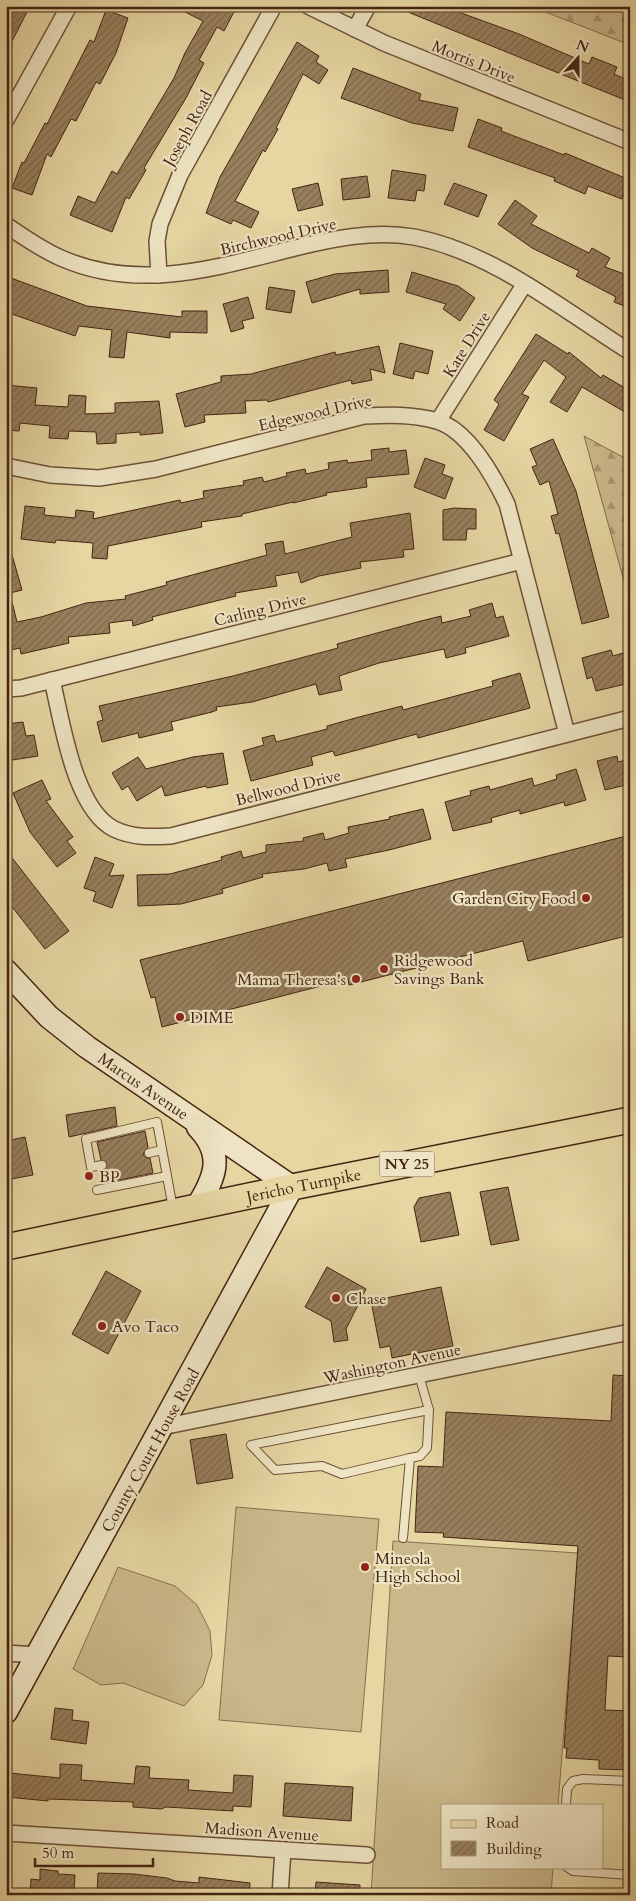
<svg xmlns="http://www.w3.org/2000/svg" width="636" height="1901" font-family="Cardo,serif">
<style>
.grass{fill:#cab88a;stroke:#886e4e}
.forest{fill:url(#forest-firs);stroke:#886e4e}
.building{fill:url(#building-hatch);stroke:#452312}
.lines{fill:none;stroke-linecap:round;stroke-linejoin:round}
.lane-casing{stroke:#6d5036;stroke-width:10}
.street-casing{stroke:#6d5036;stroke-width:18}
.secondary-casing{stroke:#452312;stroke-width:25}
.primary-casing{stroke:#452312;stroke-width:28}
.lane{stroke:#eee4c3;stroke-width:8}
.street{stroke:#eee4c3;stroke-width:15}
.secondary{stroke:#eee4c3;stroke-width:22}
.primary{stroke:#e5d6a2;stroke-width:25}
.poi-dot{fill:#8f2418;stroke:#eee4c3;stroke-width:2}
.labels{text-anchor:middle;stroke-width:4.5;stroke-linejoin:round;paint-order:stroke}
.shield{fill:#eee4c3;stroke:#785d47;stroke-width:1}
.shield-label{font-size:15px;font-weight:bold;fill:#452312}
.street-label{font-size:16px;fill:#452312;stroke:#eee4c3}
.poi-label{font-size:16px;fill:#452312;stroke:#eee4c3;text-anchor:start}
</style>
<defs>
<pattern id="forest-firs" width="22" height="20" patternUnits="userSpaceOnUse" patternTransform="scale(1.25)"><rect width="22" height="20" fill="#cab88a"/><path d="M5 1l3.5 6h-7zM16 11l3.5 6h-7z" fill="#a6956f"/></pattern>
<pattern id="building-hatch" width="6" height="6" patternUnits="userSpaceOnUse" patternTransform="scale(1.25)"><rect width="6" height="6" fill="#98805d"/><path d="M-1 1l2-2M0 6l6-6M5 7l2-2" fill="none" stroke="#7e684b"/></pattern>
</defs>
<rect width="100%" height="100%" fill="#e5d6a2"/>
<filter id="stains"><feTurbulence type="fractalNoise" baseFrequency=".004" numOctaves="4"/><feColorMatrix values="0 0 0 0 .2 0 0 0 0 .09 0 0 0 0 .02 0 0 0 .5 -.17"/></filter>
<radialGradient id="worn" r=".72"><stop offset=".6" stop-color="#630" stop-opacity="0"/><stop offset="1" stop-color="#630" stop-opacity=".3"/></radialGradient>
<g class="grass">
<path d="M236,1507l143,12 -18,213 -142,-12z"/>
<path d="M393,1541l185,12 -20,252h-116v62h111l-2,28h-180z"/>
<path d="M118,1567l57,19 22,19 13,26 2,24 -9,30 -19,21 -61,-23 -22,2 -28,-16z"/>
</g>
<g class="forest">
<path d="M530,6h84l16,8v31z"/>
<path d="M584,436l46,25v142z"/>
</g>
<g class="building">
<path d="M6,6h24l-24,47z"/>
<path d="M173,6h64l-13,25 -7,-4 -18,33 5,3 -18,35 -42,70 2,2 -17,29 -3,-2 -14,35 -42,-17 8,-19 17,7 17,-32 5,3 57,-96 11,-25 18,-32z"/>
<path d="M393,6h49l77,28 70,30 3,-7 25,10 -3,7 16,7v21z"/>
<path d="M106,10l22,8 -12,35 -16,31 -4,-2 -20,39 -5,-2 -20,38 -4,-3 -15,41 -20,-7 10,-26 2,1 21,-40 2,1 43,-84 4,2z"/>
<path d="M297,42l22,14 -3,6 12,8 -9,14 -16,-10 -27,54 2,1 -13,23 -2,-2 -28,51 24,11 -8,16 -18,-8 -2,4 -25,-11 14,-36z"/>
<path d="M353,68l68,26 -2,6 39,8 -5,23 -41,-8 -71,-25z"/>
<path d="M478,119l24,9 -1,3 63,24 1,-2 65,27 -8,19 -34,-13 -3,8 -31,-13 1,-3 -87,-31z"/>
<path d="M392,170l34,5 -2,16 -7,-1 -2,11 -27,-3z"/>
<path d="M367,176l3,21 -27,3 -2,-21z"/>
<path d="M318,183l5,22 -25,6 -6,-22z"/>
<path d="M454,183l33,12 -9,22 -34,-13z"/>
<path d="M515,200l22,16 -6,8 58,29 3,-5 18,10 -5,9 25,9v32l-16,-6 2,-5 -40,-21 3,-5 -47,-23 -34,-24z"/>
<path d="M388,270l1,22 -29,2v-5l-48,14 -6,-21 29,-8z"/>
<path d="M412,272l46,14 17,12 -15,23 -17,-12 3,-5 -40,-12z"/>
<path d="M11,278l76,28 95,11v-6h25v22l-37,-1v6l-43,-6 -3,26 -15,-1 3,-27 -33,-4 -4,10 -69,-24v-22z"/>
<path d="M269,287l26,4 -4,22 -25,-4z"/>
<path d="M248,297l6,21 -12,3 2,7 -13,4 -8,-28z"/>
<path d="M536,334l32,20 1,-2 32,26 2,-3 27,16v24l-48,-28 -15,25 -17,-10 16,-25 -22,-17 -22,34 7,3 -25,44 -20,-11 15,-26 -5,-4z"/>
<path d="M400,343l33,8 -5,23 -13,-3 -2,8 -20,-5z"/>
<path d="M379,346l6,27 -15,-4 2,11 -20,4 -1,-4 -83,22 -1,-2 -22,1 1,12 -42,2 1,7 -20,5 -9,-33 45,-12v-6l30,-2 84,-22 1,3z"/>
<path d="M6,385l31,3 -2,17 33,2 1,-12 17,1 -1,18 30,-1v-10l44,-2 4,32 -23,2v-3l-24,2v9l-19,1 -1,-12 -27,-1 -1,8 -19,-1 1,-12 -30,-3 -1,8 -13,-1z"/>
<path d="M553,439l23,52 33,126 -27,7 -23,-91 -3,1 -5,-18 7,-2 -9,-33 -9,4 -8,-18 5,-2 -7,-16z"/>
<path d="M389,448v4l17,-2 3,24 -43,4 1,9 -41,6 1,2 -34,8v-1l-51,12v2l-41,6 1,5 -94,19 -1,13 -15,-1 1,-15 -37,-3 -1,3 -34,-4 4,-33 20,2 -1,7 31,3 1,-8 18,2 -1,7 87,-19 1,3 23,-5 -1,-7 41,-6 -1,-4 19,-4 2,5 23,-6 -1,-3 19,-4 1,5 23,-5 -1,-6 19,-3 1,3 24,-3 -1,-10z"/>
<path d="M425,458l20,7 -3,9 11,4 -8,21 -31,-12z"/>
<path d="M454,508l22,1v20h-9l-1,11h-23v-30z"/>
<path d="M410,513l4,36 -11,1 1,7 -44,5 1,6 -42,8 -18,7 -3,-11 -23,4 2,10 -42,7 1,3 -84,21 1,3 -20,6 -1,-6 -23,3 1,10 -42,4 1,6 -48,11 -1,-6 -14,3v-52l5,-1 6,24 24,-5 45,-14 40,-4 -1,-3 42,-11 -1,-3 101,-27 -2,-11 18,-3 2,13 67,-17 -2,-14z"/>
<path d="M6,548h4l12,42 -16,4z"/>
<path d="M492,603l4,15 7,-2 6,20 -44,12 1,5 -20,5 -2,-9 -65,14 -40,13 3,14 -23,5 -3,-11 -64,18 -36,5 1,3 -5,2 -41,10 2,8 -34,8 -1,-5 -36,9 -5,-20 6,-2 -4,-14 134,-30 105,-28 -1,-4 84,-23 20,-5 1,7 29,-7 -2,-6z"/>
<path d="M611,650l2,6 17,-5v32l-34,8 -4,-14 -5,2 -5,-21z"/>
<path d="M520,673l10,35 -112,30 -1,-4 -82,22 -2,-5 -22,6 2,8 -62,16 -8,-30 21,-6 -2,-7 12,-3 2,7 51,-13v-3l32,-9 43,-11 1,4 90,-24 -1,-5z"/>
<path d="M23,722l3,14 8,-1 4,21 -32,5v-37z"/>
<path d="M223,753l5,31 -21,4 -1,-2 -41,10 -3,-10 -25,15 -9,-15 -6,4 -10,-17 26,-16 8,12 47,-12z"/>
<path d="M617,756l1,6 12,-3v25l-25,6 -8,-29z"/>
<path d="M576,769l10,31 -21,6 -1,-4 -44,12v-4l-29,8 1,4 -39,9 -8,-29 26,-7 -1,-4 19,-5 1,4 42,-12 2,8 23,-7 -1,-4z"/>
<path d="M42,780l9,19 -5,2 27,36 -6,4 9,12 -19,14 -27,-35 -17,-39z"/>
<path d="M423,809l8,30 -42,11 -44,9 2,8 -18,4 -2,-8 -23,6 -42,5 1,3 -41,12 1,4 -42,11 -43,2 -1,-31 33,-1 52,-14 -1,-3 20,-6 2,7 23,-6v-7l38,-4 -1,-3 20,-5 2,7 24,-7 -1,-6 42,-8 -1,-2z"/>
<path d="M630,835v100l-102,26 -5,-20 -174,44 -1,-6 -186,48 -7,-30 -4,1 -11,-38z"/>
<path d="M6,850l63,81 -24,18 -39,-50z"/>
<path d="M95,857l19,7 -5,12 15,-1 -12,33 -19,-7 3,-9 -12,-4z"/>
<path d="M115,1107l2,19 -48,11 -3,-22z"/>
<path d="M145,1131l3,16 -5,7 2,3 5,1 3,15 -48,10 -2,-12 4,-7 -6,-4 -4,-18z"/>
<path d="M25,1137l8,38 -27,5v-39z"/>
<path d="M508,1187l11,53 -28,5 -11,-53z"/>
<path d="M450,1192l9,43 -38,7 -7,-35 5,-9z"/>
<path d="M327,1267l39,22 -20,40 2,11 -14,2 -3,-21 -26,-14z"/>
<path d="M106,1271l35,20 -33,63 -36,-20z"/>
<path d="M441,1287l12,59 -61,12 -2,-12 -10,2 -9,-47z"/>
<path d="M613,1375l17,1v281l-22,-1 -3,54 25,1v59l-31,-1v-9l-33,-2 1,-10h-3l14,-202 -135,-9 1,-4 -29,-1 3,-66 25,1 3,-55 165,9z"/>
<path d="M226,1434l7,44 -36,6 -7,-44z"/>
<path d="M55,1708l18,2 -1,10 17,2 -3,22 -35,-5z"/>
<path d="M60,1764l22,1 -1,15 53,4 2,-18 14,1 -1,11 40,2 -1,10 45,3 1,-18 19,1 -2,31 -18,-1v5l-67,-4 -5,2 -28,-2v-5l-85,-3v2l-41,-4 2,-24 51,5z"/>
<path d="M285,1783l68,4 -2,34 -68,-5z"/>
<path d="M40,1869l18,2v3l17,1 -1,16 -17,-1 -1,5 -26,-1 1,-15 9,1z"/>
<path d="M98,1873l36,1 33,4 8,3 24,2v-6l51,6 -1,12 -152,-1z"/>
<path d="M316,1882l44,3v10h-45z"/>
</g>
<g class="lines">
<g class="lane-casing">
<g id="lane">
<path d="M149,1153l13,-3"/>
<path d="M167,1176l6,33"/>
<path d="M97,1190l70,-14 -10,-54 -71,17 5,28 11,-2"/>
<path d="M410,1458l-68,16 -20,-8 -47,4 -24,-25 178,-35"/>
<path d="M403,1538l7,-80 10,-2 7,-8 2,-38 -10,-35"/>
<path d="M566,1805l1,-16 6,-8 10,-2 47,2"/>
<path d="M567,1867l6,4 57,4"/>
</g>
</g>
<g class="street-casing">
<g id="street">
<path d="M308,6l76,37 246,99"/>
<path d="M355,29l13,-23"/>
<path d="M6,120l63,-114"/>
<path d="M6,225c18,12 36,25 55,33 77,34 154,10 230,-9 39,-10 82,-19 123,-12 79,15 149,73 216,115"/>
<path d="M159,275l-2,-34 3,-17 20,-49 94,-169"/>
<path d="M438,421l86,-136"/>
<path d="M6,466l44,9 49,3 57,-9 208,-53c24,-1 49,-2 73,5 31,9 57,56 70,83l60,230"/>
<path d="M52,680c10,41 22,129 62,149 19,9 37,8 57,7l459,-118"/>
<path d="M6,689l15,-1 501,-127"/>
<path d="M162,1427l468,-95"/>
<path d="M6,1653l31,2"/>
<path d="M6,1833l361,22"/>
<path d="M280,1895l3,-45"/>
</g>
</g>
<g class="secondary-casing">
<g id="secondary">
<path id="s1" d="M6,971l43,46 38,30 205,140 -286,525"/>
<path d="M197,1207c18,-29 28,-52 1,-80"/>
</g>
</g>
<g class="primary-casing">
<g id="primary">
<path id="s2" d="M6,1247l286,-60 338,-67"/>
</g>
</g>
<use href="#lane" class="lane"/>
<use href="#street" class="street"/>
<use href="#secondary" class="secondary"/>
<use href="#primary" class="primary"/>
</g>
<g class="poi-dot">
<circle cx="586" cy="898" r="5"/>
<circle cx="384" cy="969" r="5"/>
<circle cx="356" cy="979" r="5"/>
<circle cx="180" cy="1017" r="5"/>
<circle cx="89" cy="1176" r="5"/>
<circle cx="336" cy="1298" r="5"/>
<circle cx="102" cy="1326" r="5"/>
<circle cx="365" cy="1567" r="5"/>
</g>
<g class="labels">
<rect class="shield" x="379.5" y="1151.5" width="55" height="25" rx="4"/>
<g class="shield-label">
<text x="407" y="1169">NY 25</text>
</g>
<g class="street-label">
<text transform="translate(474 61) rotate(22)" y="6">Morris Drive</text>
<text transform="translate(187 128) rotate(-61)" y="6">Joseph Road</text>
<text transform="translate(278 236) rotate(-13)" y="6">Birchwood Drive</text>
<text transform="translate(466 344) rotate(-58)" y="6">Kate Drive</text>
<text transform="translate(315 412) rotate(-13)" y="6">Edgewood Drive</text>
<text transform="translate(260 609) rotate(-14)" y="6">Carling Drive</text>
<text transform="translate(288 787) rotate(-14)" y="6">Bellwood Drive</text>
<text dy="6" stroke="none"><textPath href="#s1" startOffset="180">Marcus Avenue</textPath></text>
<text dy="6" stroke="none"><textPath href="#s2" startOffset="304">Jericho Turnpike</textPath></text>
<text transform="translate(392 1363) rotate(-12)" y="6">Washington Avenue</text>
<text transform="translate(150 1450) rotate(-61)" y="6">County Court House Road</text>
<text transform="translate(262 1831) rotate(4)" y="6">Madison Avenue</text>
</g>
<g class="poi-label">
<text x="576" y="904" text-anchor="end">Garden City Food</text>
<text x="394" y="966">Ridgewood<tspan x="394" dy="18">Savings Bank</tspan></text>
<text x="346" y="985" text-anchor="end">Mama Theresa's</text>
<text x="190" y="1023">DIME</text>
<text x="99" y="1182">BP</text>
<text x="346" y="1304">Chase</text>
<text x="112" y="1332">Avo Taco</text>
<text x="375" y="1564">Mineola<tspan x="375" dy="18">High School</tspan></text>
</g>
</g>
<rect width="636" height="1901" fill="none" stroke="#e5d6a2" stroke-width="25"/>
<rect x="8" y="8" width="621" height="1886" fill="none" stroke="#452312" stroke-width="2.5"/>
<rect x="12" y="12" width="611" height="1876" fill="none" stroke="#452312"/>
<rect x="441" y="1804" width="162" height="65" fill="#eee4c3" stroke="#aa977c"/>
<rect x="451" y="1820" width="25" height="8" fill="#e5d6a2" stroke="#aa977c"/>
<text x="486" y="1828" font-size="15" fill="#452312">Road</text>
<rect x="451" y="1841" width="25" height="15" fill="url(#building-hatch)" stroke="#aa977c"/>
<text x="486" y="1854" font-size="15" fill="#452312">Building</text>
<g transform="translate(578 58) rotate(21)" stroke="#eee4c3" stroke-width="4" paint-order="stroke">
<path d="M0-4L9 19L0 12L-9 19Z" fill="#452312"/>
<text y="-8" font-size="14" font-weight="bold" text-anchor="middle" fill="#452312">N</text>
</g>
<path d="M35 1858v8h118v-8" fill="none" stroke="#452312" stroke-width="2.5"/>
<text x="42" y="1858" font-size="15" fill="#452312" stroke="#eee4c3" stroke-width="4" paint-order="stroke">50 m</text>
<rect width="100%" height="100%" filter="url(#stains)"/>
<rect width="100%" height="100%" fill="url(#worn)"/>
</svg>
